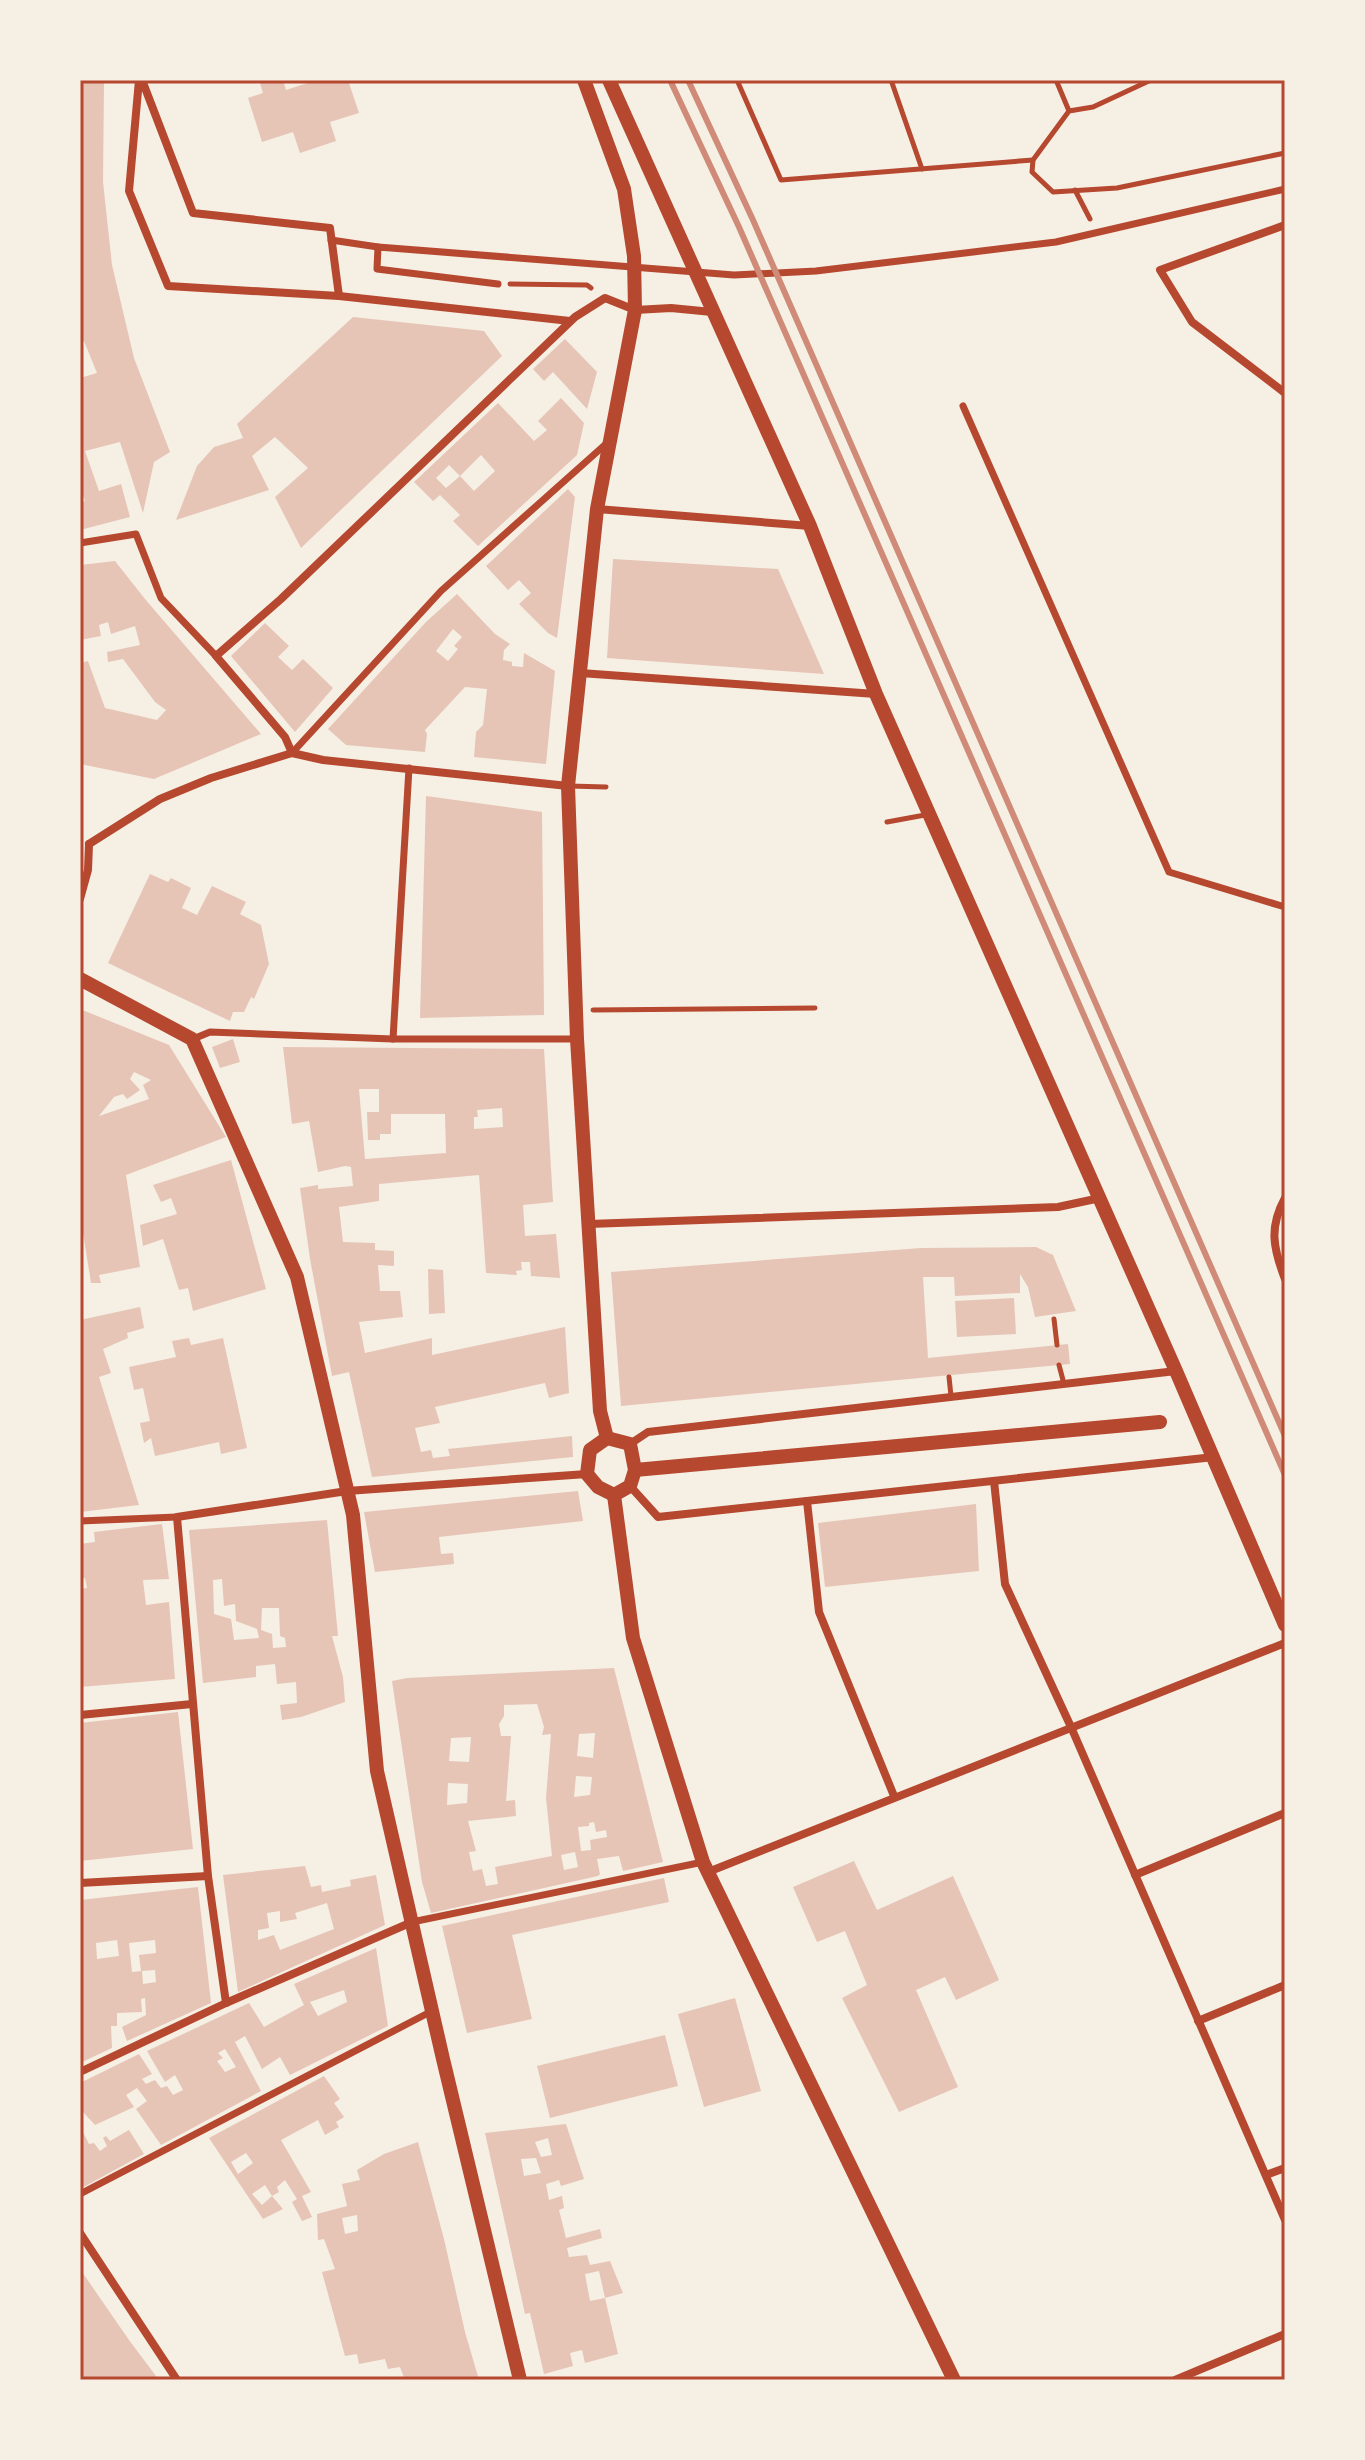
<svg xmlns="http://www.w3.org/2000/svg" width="1365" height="2460" font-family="'Open Sans',sans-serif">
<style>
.building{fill:#e6c5b7;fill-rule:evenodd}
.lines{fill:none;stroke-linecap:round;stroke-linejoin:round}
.path{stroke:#b5482f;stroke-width:5}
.service{stroke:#b5482f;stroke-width:5}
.pedestrian{stroke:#b5482f;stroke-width:7}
.minor{stroke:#b5482f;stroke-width:8}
.tertiary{stroke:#b5482f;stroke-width:14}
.rail{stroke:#cf8b77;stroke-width:6}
.neatline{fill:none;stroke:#b5482f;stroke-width:3}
</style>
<rect width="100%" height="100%" fill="#f6efe4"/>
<g class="building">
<path d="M80,80h24l-1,102 9,83 22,93 36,94 -16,10 -11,51 -23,-71 -35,9 14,40 22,-7 9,33 -50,13v-27l5,-2 -5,-16v-107l17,-5 -13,-32 -4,2z"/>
<path d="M259,80h24l3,10 31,-10h31l11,33 -29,9 6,19 -36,12 -7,-21 -31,10 -14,-44 15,-5z"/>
<path d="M353,317l131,14 18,25 -201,192 -26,-51 33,-29 -33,-31 -23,19 17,34 -93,30 21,-54 17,-19 29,-9 -6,-14z"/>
<path d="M565,339l32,33 -10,37 -34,-37 -9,9 -11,-12z"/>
<path d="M561,398l23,25 -7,32 -99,91 -25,-25 7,-6 -20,-20 -7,6 -19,-19 84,-79 36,38 13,-11 -9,-9zM481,455l14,16 -21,20 -14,-15zM449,465l11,11 -14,12 -10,-10z"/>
<path d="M568,489l7,8 -18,141 -9,-5 -29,-29 12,-11 -12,-13 -11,10 -22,-24z"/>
<path d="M613,559l165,10 46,105 -217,-16z"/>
<path d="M115,561l30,38 116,135 -107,45 -74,-15v-101l8,-2 17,47 52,12 9,-10 -11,-8 -32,-43 -15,3 -1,-10 33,-7 -5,-19 -24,8 -3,-12 -9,3 2,11 -21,4v-75z"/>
<path d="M457,594l38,40 15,10 -6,6 -1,10 9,2v4l11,1 1,-14 31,18 -9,93 -72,-7 2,-25 7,-7 4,-36 -22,-2 -40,43 2,4 -2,18 -79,-7 -18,-16 98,-107zM453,629l9,8 -8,9 4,3 -10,12 -12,-10z"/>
<path d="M265,623l24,23 -11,11 14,13 11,-11 30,29 -38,44 -64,-76z"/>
<path d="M426,796l116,16 2,203 -124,3z"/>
<path d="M150,874l18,8 3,-4 20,10 -9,20 15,7 15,-29 34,16 -6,12 21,11 8,39 -15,35 -3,-2 -7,15h-11l-3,9 -122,-58z"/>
<path d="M80,1009l89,36 57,92 -100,38 14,92 -41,8 2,8h-10l-11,-69zM134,1072l17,8 -8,5 6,14 -50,17 15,-19 9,-3 4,5 13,-9 -10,-11z"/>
<path d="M233,1039l7,23 -20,6 -8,-21z"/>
<path d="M283,1047l261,2 9,153 -30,3 2,31 31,-2 4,44 -29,-2 -1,-14h-9l1,8 -6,1 1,4 -31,-2 -7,-98 -100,9v17l-40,6 4,35 32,1v7l19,1v15l-16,-1 2,26h20l3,26 -44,5 6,31 67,-15v17l133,-28 4,66 -20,5 -4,-15 -110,24 5,16 -25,5 6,24 10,-2 2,8 17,-2 -2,-7 124,-13 1,21 -201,20 -23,-105 -17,4 -22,-117 -10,-71 18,-3v4l35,-3 -2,-19 -6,-1 -27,6 -9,-51 -17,3zM359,1089h20v23h-12l1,28h12v-6h11v-20h54l1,39 -81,6zM502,1108l1,19 -29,2v-12h4l-1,-7z"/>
<path d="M231,1160l35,129 -73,22 -5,-23 -9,2 -16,-51 -20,7 -3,-21 37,-11 -6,-16 -10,4 -8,-17z"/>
<path d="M1036,1247l17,8 23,56 -41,6 -7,-30 -8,-13v19l-65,3 -1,-19h-31l5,81 140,-14 2,20 -449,42 -10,-134 310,-24z"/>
<path d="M428,1269l15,1 2,43 -16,1z"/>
<path d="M1014,1298l2,36 -59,3 -2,-36z"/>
<path d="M140,1307l4,21 -17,5 1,5 -25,11 8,24 -12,4 40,128 -59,7v-192z"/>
<path d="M189,1338l2,7 32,-7 24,110 -26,6 -2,-12 -64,14 -4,-18 -7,5 -4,-20 10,-2 -7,-33 -9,2 -5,-23 47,-10 -4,-16z"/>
<path d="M578,1491l5,30 -144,16 2,17 12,-1 1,11 -79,8 -11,-60z"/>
<path d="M976,1504l3,67 -154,16 -7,-64z"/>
<path d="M327,1520l11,116h-6l11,41 2,25 -44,15 -19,3 -2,-15 17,-2 -1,-21 -19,2 -2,-20 -19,2v11l-53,6 -14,-153zM222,1579l2,27 11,-2 1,17 21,8 2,9 -25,2 -3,-21 -17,-5 -1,-34zM262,1608h17l1,28 5,2 1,9 -13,1 -1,-14 -11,-4z"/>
<path d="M162,1524l7,55 -26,1 3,25 23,-3 6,77 -95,8v-98l7,-1 -2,-10 -5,1v-35l15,-2 -1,-10z"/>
<path d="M614,1668l49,194 -40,9 -4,-15 -22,3 3,15 -2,2 -167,37 -9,-31 -30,-201 15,-3zM537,1704l7,23 -2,8 9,-1 -5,64 6,58 -57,11 3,17 -12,2 -4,-17 -9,2 -4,-19 7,-1 -8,-30 48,-5 -1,-16 -9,1 5,-65h-10l-2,-12 5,-8v-11zM595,1733l-2,25 -16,-2 2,-22zM471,1737l-2,25 -20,-1 2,-23zM576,1776l16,1 -2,18 -16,2zM448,1783l20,1 -1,19 -20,2zM594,1822l2,10 10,-2 1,7 -17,3 1,10 -10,1 -3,-24 11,-1v-3zM575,1852l3,15 -14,3 -3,-15z"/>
<path d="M178,1712l15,137 -113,12v-138z"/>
<path d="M854,1861l23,49 76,-34 46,104 -43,20 -11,-23 -29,13 42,97 -59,25 -57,-114 25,-13 -22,-54 -28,11 -24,-55z"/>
<path d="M305,1866l6,21 10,-2 1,7 29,-6 -1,-6 26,-5 9,50 -147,67 -15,-117zM327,1903l7,26 -54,21 -6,-15 -16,5v-10l11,-2 -2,-15 13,-2v11l17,-3 -2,-6z"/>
<path d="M664,1878l5,24 -157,33 20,84 -65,14 -25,-107z"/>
<path d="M198,1887l13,116 -84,38 -5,-14 24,-12 -1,-17 -4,1 1,13 -25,1v13h-6l1,22 -32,15v-163zM117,1940l2,16 -22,3 -1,-16zM155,1940l1,13 -17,2 2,16 14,-1 1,12 -13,2 -1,-13 -10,1 -3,-29z"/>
<path d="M376,1948l12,78 -98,49 -10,-18 -18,12 -17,-33 -10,6 26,49 -100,54 -25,-36 11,-8 -10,-13 -11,7 8,12 -39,18 -12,-13 -3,2v-31l59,-29 13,20 -10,5 4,5 9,-4 6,8 6,-2 6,9 10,-5 -8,-15 -10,7 -18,-31 102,-48 15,24 40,-22 -10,-21zM344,1990l3,12 -29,14 -8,-14zM225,2049l11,18 -11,5 -8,-11 6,-3 -5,-5z"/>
<path d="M735,1998l26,93 -57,16 -26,-93z"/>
<path d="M665,2035l13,51 -128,32 -13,-52z"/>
<path d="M324,2076l16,23 -6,4 10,14 -8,5 3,5 -14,8 -7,-15 -37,20 30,52 -9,4 10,21 -10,4 -10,-19 5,-3 -12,-19 -8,7 2,5 -7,4 11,13 -20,10 -54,-81zM246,2153l7,10 -15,11 -7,-12zM265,2185l7,11 -10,9 -10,-11z"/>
<path d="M566,2124l18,55 -23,7 -2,-6 -13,4 3,16 13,-4 2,12 -5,2 7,28 34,-9 2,9 -35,10 2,9 18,-2 3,10 20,-4 13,32 -18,5 -6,-27 -14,3 5,27 15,-3 13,56 -33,9 -3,-13 -12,3 3,13 -29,8 -14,-61 -5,1 -40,-181zM548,2138l4,17 -11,2 -6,-15zM536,2158l5,15 -17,3 -3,-17z"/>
<path d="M80,2126l9,18 5,-1 6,8 7,-5 -4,-8 3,-2 4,5 19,-11 15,24 -64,35z"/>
<path d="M418,2142l26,97 21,93 14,48h-74l-5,-13 -12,2 -3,-10 -26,5 -2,-10 -12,2 -23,-84 13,-3 -11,-30 -6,1 -1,-26 30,-8 -5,-22 18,-4 -3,-10 27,-16zM357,2215l1,16 -13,3 -3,-16z"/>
<path d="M80,2269l49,71 30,40h-76l-3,-5z"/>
</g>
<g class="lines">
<g class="path">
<path d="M737,80l44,100 252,-20"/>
<path d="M891,80l31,89"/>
<path d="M1056,80l13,31"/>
<path d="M1151,80l-58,27 -24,4 -36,49 -1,12 21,20 64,-4 168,-35"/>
<path d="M1075,190l15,29"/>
<path d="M510,284l77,1 4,3"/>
<path d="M593,1010l222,-2"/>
</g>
<g class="service">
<path d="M569,786l37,1"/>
<path d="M887,822l38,-7"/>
<path d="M1054,1319l3,26"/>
<path d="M1059,1365l5,19"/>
<path d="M949,1377l2,19"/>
</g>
<g class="pedestrian">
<path d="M331,240l47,7"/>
<path d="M498,284l-121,-15 1,-22 356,28 82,-4 240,-29 229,-53"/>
<path d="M963,406l206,466 116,35"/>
<path d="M80,543l56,-9 25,64 55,58"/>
<path d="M292,753l149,-162 166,-148"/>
<path d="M193,1039l17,-7 183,7h184"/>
<path d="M393,1039l16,-271"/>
<path d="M80,1521l97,-4"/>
<path d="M412,1922l291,-60"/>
<path d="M80,2194l352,-183"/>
</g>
<g class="minor">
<path d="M139,80l-10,111 39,95 171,10 -9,-68 -137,-15 -51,-133"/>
<path d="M1285,225l-125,45 32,52 93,71"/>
<path d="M339,296l231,25"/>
<path d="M597,509l213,17"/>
<path d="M580,673l296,21"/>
<path d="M292,753l-7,-16 -69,-81 65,-57 294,-282 30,-19 30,12 36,-2 41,4"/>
<path d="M89,844l71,-45 51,-21 81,-25 31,7 245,26"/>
<path d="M80,899l8,-29 1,-26"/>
<path d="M1285,1198c-16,29 -12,50 0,81"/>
<path d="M589,1224l469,-17 42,-9"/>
<path d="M630,1444l18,-12 528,-61"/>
<path d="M994,1481l11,103 66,143 214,493"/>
<path d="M630,1486l28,31 556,-60"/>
<path d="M807,1501l12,111 75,184"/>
<path d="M80,1715l112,-11"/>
<path d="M708,1872l577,-229"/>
<path d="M1135,1875l150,-62"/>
<path d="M80,1883l128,-7"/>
<path d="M226,2003l-18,-127 -31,-359 170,-26 240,-17"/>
<path d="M1198,2021l87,-36"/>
<path d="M80,2072l146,-69 186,-81"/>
<path d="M1266,2175l19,-7"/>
<path d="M80,2233l97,147"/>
<path d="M1175,2380l110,-46"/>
</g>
<g class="tertiary">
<path d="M584,80l40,109 10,67 1,54 -38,199 -29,277 9,253 23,372 7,27"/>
<path d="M609,80l201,446 66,168 300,677 109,254"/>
<path d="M80,979l112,60 105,238 56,238 24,256 66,288 77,321"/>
<path d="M607,1438l23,6 5,26 -5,16 -16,9 -16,-8 -11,-13 3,-24z"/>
<path d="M635,1470l525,-48"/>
<path d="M614,1495l19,143 70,224 251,518"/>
</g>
<g class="rail">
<path d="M670,80l69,147 546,1248"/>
<path d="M688,80l65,140 532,1216"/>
</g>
</g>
<rect width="1365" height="2460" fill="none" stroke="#f6efe4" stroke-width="164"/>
<rect x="82" y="82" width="1201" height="2296" class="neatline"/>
</svg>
